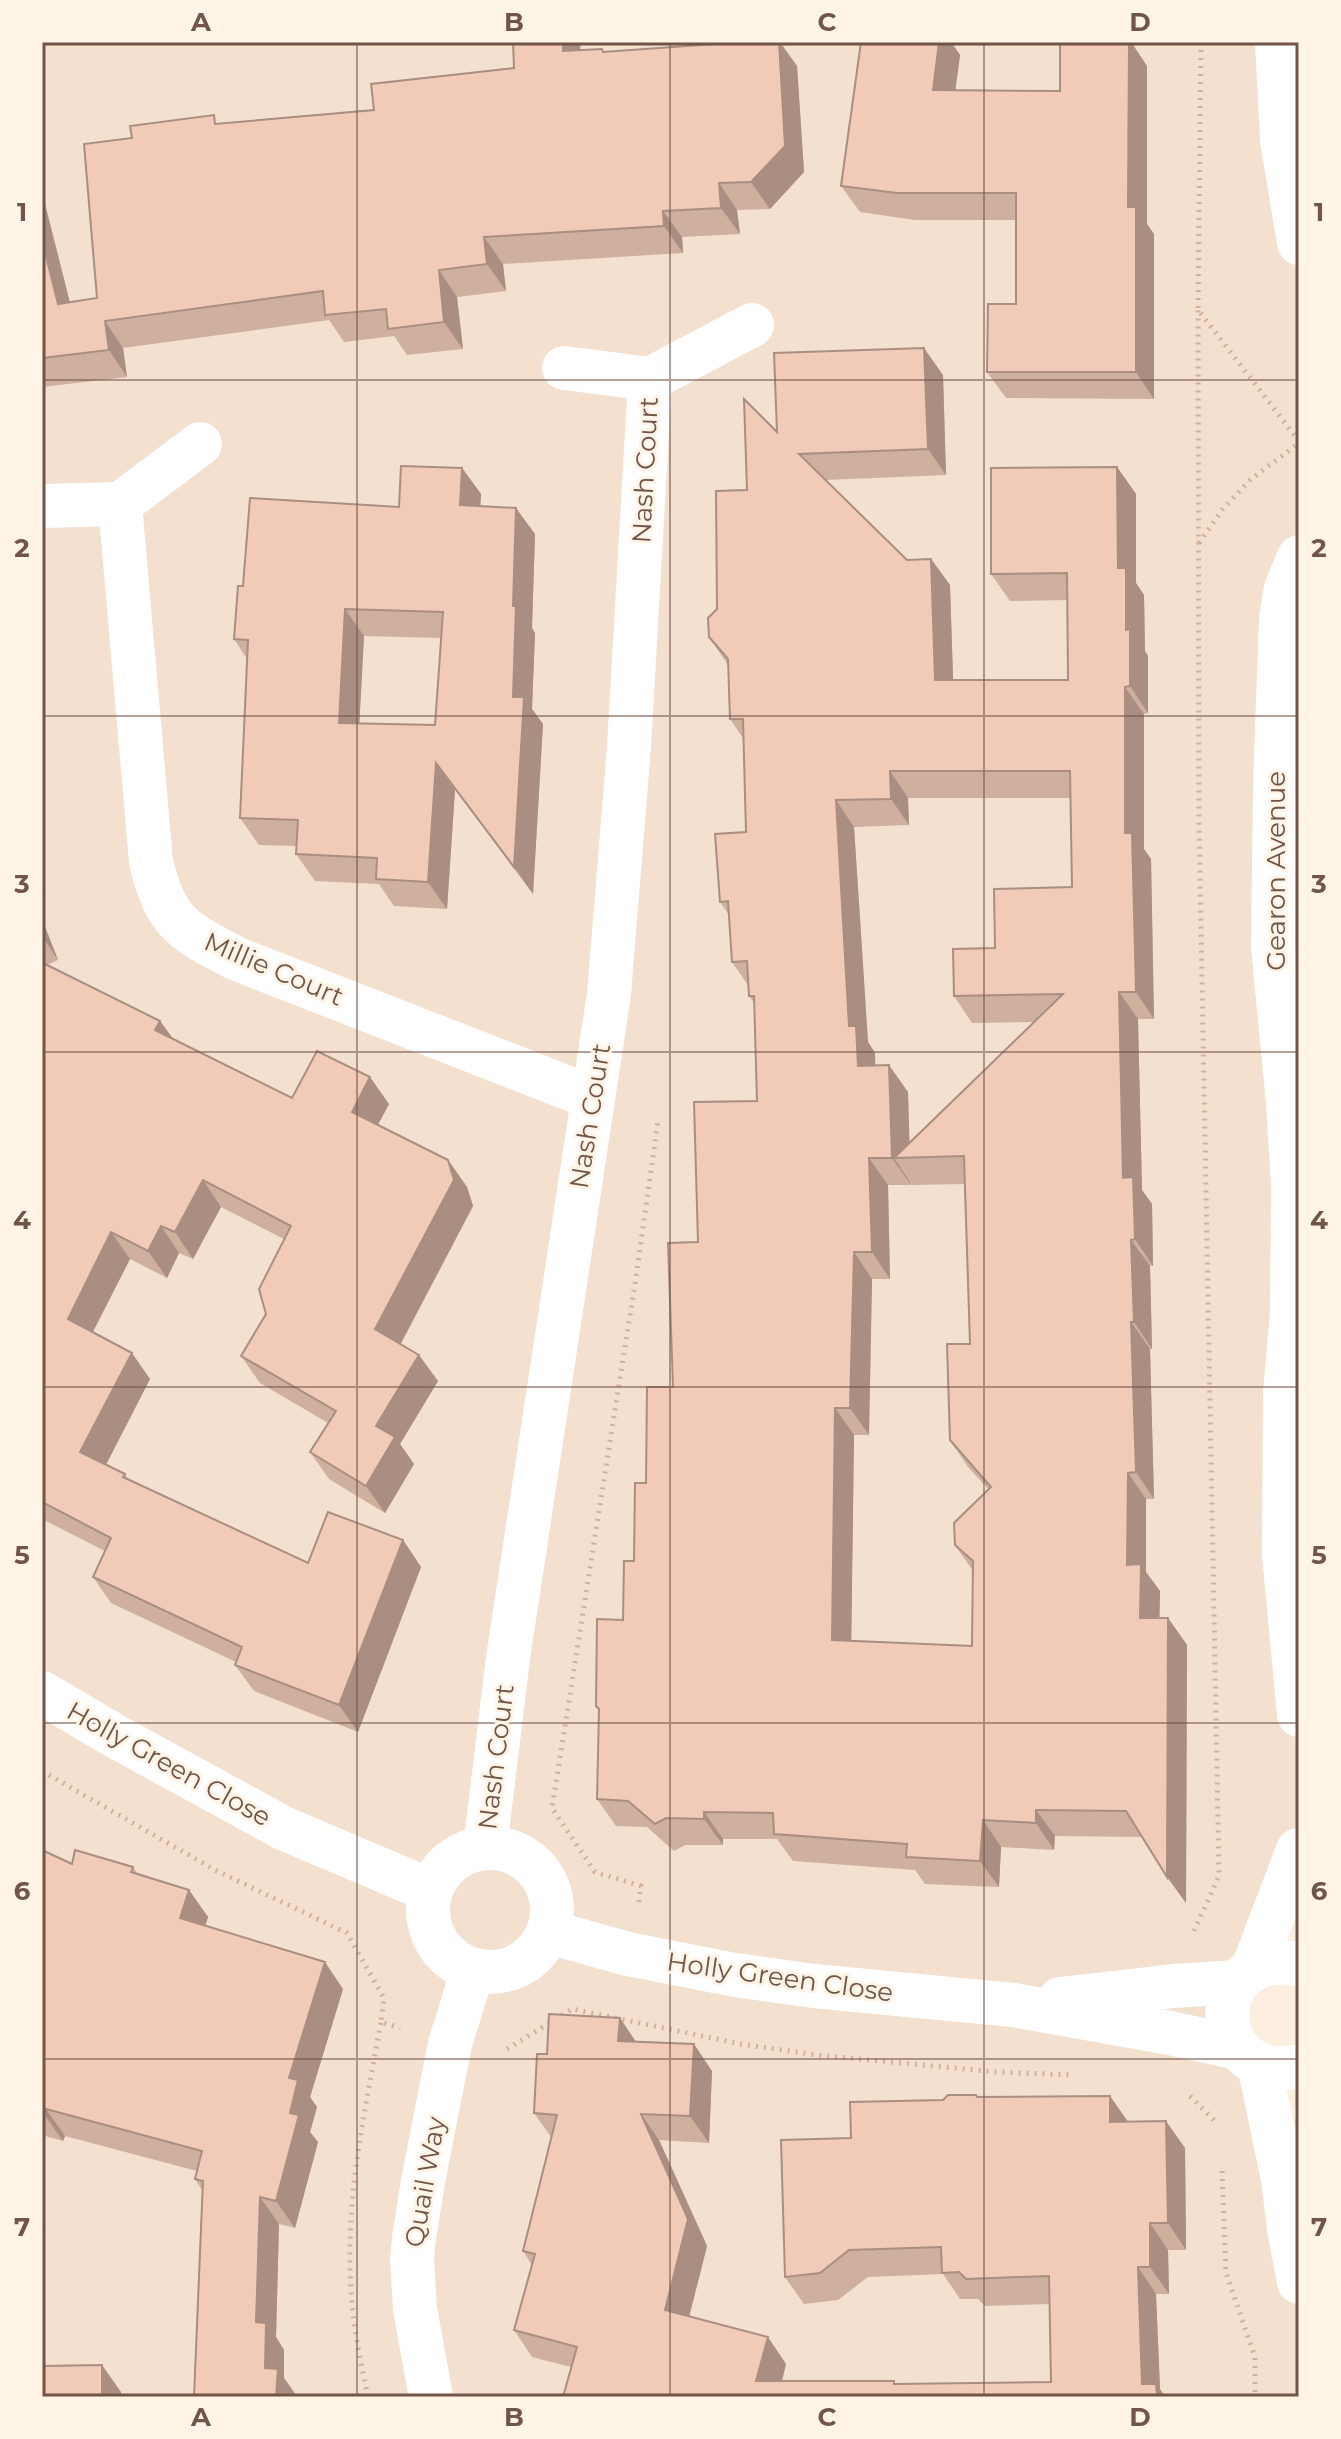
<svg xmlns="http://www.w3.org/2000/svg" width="1341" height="2439" font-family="Montserrat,sans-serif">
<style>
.residential{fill:#f3e0cf}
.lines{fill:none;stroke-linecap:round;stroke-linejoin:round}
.path{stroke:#d5ae9c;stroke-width:5;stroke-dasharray:2 6;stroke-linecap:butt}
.minor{stroke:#fff;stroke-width:44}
.wall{fill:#cfaf9e;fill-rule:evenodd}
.shaded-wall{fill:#a98e81}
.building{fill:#f1cbb8;stroke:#a98e81;stroke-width:2;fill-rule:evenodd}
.grid{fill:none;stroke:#725448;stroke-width:2;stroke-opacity:0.55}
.labels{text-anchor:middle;stroke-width:6;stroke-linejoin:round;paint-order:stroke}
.street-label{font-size:26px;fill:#725448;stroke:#fff4e6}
.neatline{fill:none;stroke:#725448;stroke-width:3}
.grid-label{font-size:26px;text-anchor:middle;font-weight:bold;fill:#725448}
</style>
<rect width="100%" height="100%" fill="#fcefe0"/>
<path class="residential" d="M42,42h1257v1800l-62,140 62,300v115h-1257z"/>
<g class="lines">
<g class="path">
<path d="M1201,42l-3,268 101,131"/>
<path d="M1199,543l23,-33 28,-30 49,-37"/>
<path d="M42,1771l173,99 132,63 37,65 -3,24 19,6"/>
<path d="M639,1902l2,-16 -46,-14 -43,-64 83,-524 23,-163"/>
<path d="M1194,1931l25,-55 -20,-1054 -1,-512"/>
<path d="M507,2049l65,-40 169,35 76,11 179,17 76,3"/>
<path d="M1190,2096l24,24"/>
<path d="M1222,2171l4,102 29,84v40"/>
<path d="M368,2397c-8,-36 -15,-72 -17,-108 -6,-90 14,-179 30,-267"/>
</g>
<g class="minor">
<path d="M1277,42l5,98 17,103"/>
<path d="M564,368l86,11 102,-54"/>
<path d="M120,504l31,358c15,62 32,69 86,97l354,138"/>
<path d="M42,506l78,-2 80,-60"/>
<path d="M1299,557l-13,31 -5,30 -6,166 -2,163 15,156 5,84 -1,125 -7,81 -1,162 15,160"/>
<path d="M42,1693l73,43 168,92 146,62"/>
<path d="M485,1848l23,-190 101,-664 20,-247 21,-368"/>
<circle cx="490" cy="1910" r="62"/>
<path d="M549,1932l79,22 107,21 79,11 199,19 157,28 68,15"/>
<path d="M1299,1964c-100,-17 -91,123 0,102"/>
<path d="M1253,1968l45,-118"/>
<path d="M1060,1999l114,-13 63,-4"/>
<path d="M1259,2065l24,114 6,50 10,53"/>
<path d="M431,2397l-16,-88 -3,-50 2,-21 9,-57 27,-137 23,-74"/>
</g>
</g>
<g class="wall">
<path d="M513,42h67v8l217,16 7,106 -34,37 -33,1 3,24 -58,3 1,16 -180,11 3,27 -49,6 6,52 -56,6 -13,-19 -50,6 -15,-22 -206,28 4,29 -85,10v-195l28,111 27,-5 35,-160 88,-15 154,-13 140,-42z"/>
<path d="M861,42h90l9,13 -5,35 105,1v-49h71l16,24v158l7,10v165l-148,-1 -19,-26 29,-68v-84h-101l-55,-8 -19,-26z"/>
<path d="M943,375l3,100 -120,5 81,80 24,-1 19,26 3,95h115l-1,-80 -57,1 -19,-27 126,-107 19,27v89l8,12 1,56 3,5v57l-4,1v135l7,10 3,160h-16l4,171 10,14 1,62h-3l2,83h-2l4,150h-8v73l14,19 -1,27h9l19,27 -1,258 -43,-66 -88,-1 -1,14 -53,-3 -2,40 -74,-3 -10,-14 -122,-9 -16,-22h-54v6h-38l-11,6 -27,-24 -31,-1 -19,-27 2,-89 -3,-4 27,-86 23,-137 27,-96 25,-145 59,-141 -2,-97 -6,-8 -1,-11 -16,-23 -3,-47 -9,-13 26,-70 -3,-94 -13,-19 -2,-54 -19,-28 8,-28 30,-119 30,-58zM908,798h162l2,89 -77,61 -41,48 18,27 62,-1 -125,120 -1,-50 -33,-26v-13l-7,-11 -14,-215 55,-2zM910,1182l2,3 52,-1 6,160 -20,96 18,27 21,23 -34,55 18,26 -1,75 -121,-5 3,-206h15l3,-156h18l-2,-94h23z"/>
<path d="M462,468l19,26 -1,12 55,28 -3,94 3,5 -3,76 11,15 -10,170 -78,-104 -8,119 -53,-3 -15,-22 -64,-3 -19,-27 1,-8 -38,-1 -19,-27 7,-159 -13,-20 9,-53 156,-79zM364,636l78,2 -7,87 -76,-2z"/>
<path d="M42,919l16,41 -11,5 113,56 12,17 120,60 97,6 -11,21 70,35 19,27 6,19 -72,138 37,37 -38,63 14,20 -29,49 -56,-34 -19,-27 18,-29 -68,-40 -19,-27 25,-42 18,-75 -63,-32 -28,52 -14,-6 -12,25 -37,-19 -37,73 57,47 -44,86 19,9 3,5 180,84 95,-23 18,27 -63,165 -104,-41 -19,-26 1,-3 -125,-59 -18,-26 12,-26 -63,-32v-548l3,-6 -3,1z"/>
<path d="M42,1850l30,14 61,3 5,7 51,16 19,27 -3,9 138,63 -33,108 7,10 -7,25 8,10 -23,86 -16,-4 -3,113 8,13v28l13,18 -103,1 8,-207 -7,-11 2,-8 -132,-35 -2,5 -21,-6z"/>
<path d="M620,2018l16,24 76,29 -3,72 -50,-3 48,106 -18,71 97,47 -4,17 114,3 155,-2 -2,-78 -64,2 -7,-7h-18l-17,-25 -75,3 -30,23 -34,4 -19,-27 66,-139 92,-38 34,-3 151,25 57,26 1,102h-18l1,44h-13l4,95 5,8h-602l8,-30 -39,-10 -18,-27 18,-65 -9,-14 28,-114 -17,-24 13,-59z"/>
</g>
<g class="shaded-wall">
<path d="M563,42h17l2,36 -19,-27z"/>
<path d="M779,42h1l17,24 7,106 -34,37 -19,-27z"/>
<path d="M939,42h12l9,13 -8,61 -19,-26z"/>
<path d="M1129,42h2l16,24v158l7,10v165l-18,-27 -8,-165z"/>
<path d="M719,183l18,27 3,24 -19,-26z"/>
<path d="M42,192l35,139 -19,-27 -16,-64z"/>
<path d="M663,211l19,26 1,16 -19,-27z"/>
<path d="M484,237l19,27 3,27 -19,-27z"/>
<path d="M439,270l18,27 6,52 -19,-27z"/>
<path d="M105,321l18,27 4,29 -18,-27z"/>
<path d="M924,348l19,27 3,100 -18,-26z"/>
<path d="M1117,467l19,27v89l8,12 1,56 3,5v57l-18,-27 -4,-56 -8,-62z"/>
<path d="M462,468l19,26 -2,38 -19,-27z"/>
<path d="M516,508l19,26 -3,94 3,5 -3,76 11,15 -10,170 -19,-27 -1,-261z"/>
<path d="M931,559l19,26 4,122 -19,-27z"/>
<path d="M345,609l19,27 -6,114 -19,-27z"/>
<path d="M1125,687l19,27v135l7,10 3,160 -18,-27 -11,-159z"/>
<path d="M436,763l19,27 -8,119 -19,-27z"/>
<path d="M890,771l18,27 1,27 -18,-26z"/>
<path d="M836,800l18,27 14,215 7,11 1,40 -18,-27 -9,-40z"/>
<path d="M42,919l16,41 -16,-24z"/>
<path d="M1119,992l19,27 4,171 10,14 1,62 -18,-27 -12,-61z"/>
<path d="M160,1021l19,26 -24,-17z"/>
<path d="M889,1065l19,27 2,65 -16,1 16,24 1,3 -19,-27z"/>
<path d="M370,1077l19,27 -19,35 -18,-27z"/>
<path d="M869,1158l19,27 2,94 -18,-27z"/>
<path d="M448,1160l19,27 6,19 -79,150 -19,-27z"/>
<path d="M203,1180l18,27 -28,52 -18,-27z"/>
<path d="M161,1226l18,27 -12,25 -19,-27z"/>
<path d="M111,1232l19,27 -44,86 -18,-26z"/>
<path d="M1131,1240l19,26 2,83 -18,-27z"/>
<path d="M854,1252l18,27 -3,156 -19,-27z"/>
<path d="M1131,1322l19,27 4,150 -18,-27z"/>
<path d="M132,1353l18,26 -51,99 -19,-26z"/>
<path d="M419,1355l19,26 -38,63 14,20 -29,49 -19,-27 10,-60z"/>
<path d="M835,1408l19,27 -3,232 -19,-27z"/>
<path d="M1128,1473l18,26v73l14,19 -1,53 -19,-26 -13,-53z"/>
<path d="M403,1540l18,27 -63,165 -19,-27z"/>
<path d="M1168,1618l19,27 -1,258 -19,-26z"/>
<path d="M1036,1810l19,26 -1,14 -18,-27z"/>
<path d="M704,1812l19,27v6l-19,-26z"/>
<path d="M983,1820l18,27 -2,40 -19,-26z"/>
<path d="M189,1890l19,27 -9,28 -19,-27z"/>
<path d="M325,1962l18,27 -33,108 7,10 -7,25 8,10 -23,86 -19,-27 13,-123z"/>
<path d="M620,2018l18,27 -20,-4z"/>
<path d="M694,2044l18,27 -3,72 -19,-27z"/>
<path d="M1110,2096l19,27 -19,-1z"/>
<path d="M46,2109l19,27 -2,5 -19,-27z"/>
<path d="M641,2114l18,26 48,106 -23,91 -19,-27z"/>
<path d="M1166,2121l19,27 1,102 -18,-27z"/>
<path d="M260,2197l19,27 -3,113 8,13v28l13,19h-21l-11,-29 -9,-46z"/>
<path d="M1150,2223l18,27 1,44 -19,-27z"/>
<path d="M1138,2267l18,27 4,95 5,8h-15l-8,-13z"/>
<path d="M768,2337l18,27 -8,33 -22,-16z"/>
<path d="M102,2365l19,27v5h-19z"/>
</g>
<g class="building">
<path d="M513,42h50v9l39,-2 1,3 140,-10h36l6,104 -34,36 -32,1 2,25 -58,3 1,15 -180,11 3,27 -48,6 5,52 -56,7 -2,-20 -61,6 -2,-24 -218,30 4,29 -67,8v-118l16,64 39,-6 -13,-154 48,-6 -2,-12 84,-11 1,9 159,-14 -3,-26 143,-16z"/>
<path d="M861,42h78l-6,48 127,1v-49h69l-1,165h8v165h-149l1,-68h28v-111h-119l-56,-7z"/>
<path d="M924,348l4,101 -129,5 108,106 24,-1 4,121h133l-1,-107 -76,1v-106l126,-1 1,101h8v62l4,-1v57l-5,1v146h7l4,159h-17l4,186 10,-1 2,62 -4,1 3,82h-3l5,150 -8,1 -1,92 14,-1 -1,54h28l-1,259 -41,-66 -90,-1v13l-53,-3 -3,41 -74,-4 1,-13 -133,-10 -1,-21 -69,-1v7l-38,-1 -11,6 -27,-23 -31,-2 2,-90 -3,-3 1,-87 26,1 1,-59h10l1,-78h11l1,-96h26l-5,-144 30,-1 -4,-140 63,-1 -3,-105h-5l-2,-35 -15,1 -4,-61 -8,1 -5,-68 31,-2 -3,-113h-13l-2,-60 -19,-22 -1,-19 9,-9 -1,-118 31,-1 -3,-91 33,33 -3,-79zM890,771h180l2,116 -78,2 1,59 -42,1 1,47 109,-2 -169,164 70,-2 6,188h-23l3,96 41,47 -37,36 1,22 18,16 -1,85 -140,-6 3,-232h15l4,-156h18l-3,-94h23l-3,-93 -31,1 -2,-40h-7l-13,-226 55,-1z"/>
<path d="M401,466l61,2 -2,37 56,3 -3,98h3l-3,91h11l-10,170 -78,-104 -8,119 -52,-3 1,-21 -81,-4 2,-34 -58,-2 8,-178 -14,-1 4,-53h5l7,-88 149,9zM345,609l98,3 -8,113 -96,-2z"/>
<path d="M45,964l115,57 -5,9 137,68 25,-47 53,26 -18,35 96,48 6,20 -79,149 44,26 -43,71 19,11 -29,49 -56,-34 26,-41 -95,-55 25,-42 -7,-25 32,-63 -88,-46 -28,52 -14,-6 -13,25 -37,-19 -43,87 64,34 -52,99 45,22 -2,3 185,86 20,-51 75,28 -64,165 -104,-40 7,-18 -149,-70 18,-39 -69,-36v-531z"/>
<path d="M42,1850l30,14 3,-14 58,17 -2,5 58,18 -9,28 145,44 -36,116 9,2 -8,33 9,2 -23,86 -16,-4 -4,125 10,1 -1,45 13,1 -2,28h-82l9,-216 -8,-2 7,-28 -156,-42 -2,5 -2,-1z"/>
<path d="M549,2014l71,4 -2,23 76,3 -4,72 -49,-2 47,105 -23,91 103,27 -12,44h138v3l157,-2 -2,-106 -83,3 -7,-7 -17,1 -1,-26 -92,3 -29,23 -35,4 -4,-137 70,-2 -1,-36 93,-2 5,-5h28l1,2 133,-1v26l56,-1 2,102h-18v44h-12l4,117h14l1,13h-594l14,-50 -63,-17 21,-76 -12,-3 34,-136 -23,-2 3,-59h10z"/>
<path d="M102,2365v32h-60v-31z"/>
</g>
<path class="grid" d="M357,42v2355M670,42v2355M984,42v2355M42,380h1257M42,716h1257M42,1052h1257M42,1387h1257M42,1723h1257M42,2059h1257"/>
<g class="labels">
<g class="street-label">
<text transform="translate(645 470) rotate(-87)" y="9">Nash Court</text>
<text transform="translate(1276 871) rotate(-90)" y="9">Gearon Avenue</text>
<text transform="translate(274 969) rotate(23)" y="9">Millie Court</text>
<text transform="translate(590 1116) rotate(-81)" y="9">Nash Court</text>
<text transform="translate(496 1757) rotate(-83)" y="9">Nash Court</text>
<text transform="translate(169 1764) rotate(29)" y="9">Holly Green Close</text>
<text transform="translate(780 1977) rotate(8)" y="9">Holly Green Close</text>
<text transform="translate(425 2182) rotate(-80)" y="9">Quail Way</text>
</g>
</g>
<rect width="1341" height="2439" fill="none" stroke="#fff4e6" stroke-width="88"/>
<rect x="44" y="44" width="1253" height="2351" class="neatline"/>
<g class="grid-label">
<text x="201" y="31">A</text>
<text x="514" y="31">B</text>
<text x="827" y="31">C</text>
<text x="1140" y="31">D</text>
<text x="22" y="221">1</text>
<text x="1319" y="221">1</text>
<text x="22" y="557">2</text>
<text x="1319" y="557">2</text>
<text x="22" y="893">3</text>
<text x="1319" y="893">3</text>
<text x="22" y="1229">4</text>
<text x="1319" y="1229">4</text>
<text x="22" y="1564">5</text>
<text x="1319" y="1564">5</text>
<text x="22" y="1900">6</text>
<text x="1319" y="1900">6</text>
<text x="22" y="2236">7</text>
<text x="1319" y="2236">7</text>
<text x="201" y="2426">A</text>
<text x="514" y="2426">B</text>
<text x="827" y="2426">C</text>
<text x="1140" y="2426">D</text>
</g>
</svg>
